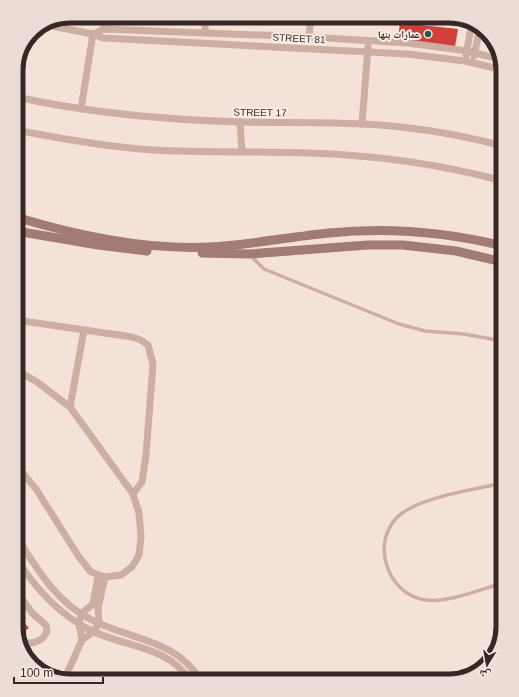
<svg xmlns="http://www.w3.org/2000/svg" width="519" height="697" font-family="Helvetica,'Noto Naskh Arabic',sans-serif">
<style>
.building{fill:#d23e38}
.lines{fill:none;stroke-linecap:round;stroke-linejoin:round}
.service{stroke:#cdaea3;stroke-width:3.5}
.minor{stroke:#cdaea3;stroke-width:7}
.secondary{stroke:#a17b74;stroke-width:9}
.poi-dot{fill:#175d53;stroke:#fbece5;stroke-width:1.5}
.labels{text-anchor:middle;stroke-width:4;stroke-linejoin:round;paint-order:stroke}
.poi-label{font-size:10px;font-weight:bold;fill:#372826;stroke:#fbece5;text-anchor:end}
.street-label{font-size:10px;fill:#372826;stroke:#fbece5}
.rim{fill:none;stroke:#372826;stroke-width:5}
</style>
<rect width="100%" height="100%" fill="#f4e1d8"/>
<g class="building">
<path d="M400,23l58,6 -3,18 -57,-8z"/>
<path d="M16,619l3,3 2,-3 8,9 -3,2v4l-6,6z"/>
</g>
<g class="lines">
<g class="service">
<path d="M250,255l14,14 135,55 26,7 39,3 39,7"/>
<path d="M503,583c-22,6 -55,20 -77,17 -40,-5 -57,-61 -25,-86 23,-18 73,-24 102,-31"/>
</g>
<g class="minor">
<path d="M46,25l47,9 10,4 304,16 58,7 38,9"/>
<path d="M205,33v-17"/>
<path d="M95,34l8,-5 206,8 99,6 59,8 33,8"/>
<path d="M309,37l2,-21"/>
<path d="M466,55l6,-33"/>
<path d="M474,56l6,-28"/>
<path d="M16,97c74,16 150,23 226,25 40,1 80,0 121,2 47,2 94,10 140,22"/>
<path d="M81,109l12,-75"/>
<path d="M240,122l2,29"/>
<path d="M362,124l6,-77"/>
<path d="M16,130c46,9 91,17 138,20 51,3 103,1 154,3 66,2 132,11 195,28"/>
<path d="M16,132l6,-34"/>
<path d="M16,320l116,17 9,3 7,5 5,19 -7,91 -4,27 -9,12"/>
<path d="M70,407l14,-77"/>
<path d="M16,465l20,24 43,68 12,15 14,5 16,-2 11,-8 7,-12 2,-18 -2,-24 -6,-19 -63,-87 -33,-25 -21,-12"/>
<path d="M16,536c20,31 40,66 74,83 39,21 87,20 111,62"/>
<path d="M16,558c19,30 43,57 76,73 33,16 77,15 98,50"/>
<path d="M16,590l16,23 14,12 1,6c-4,12 -15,12 -26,13"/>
<path d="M82,640l-3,-16 2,-10 12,-10 5,-28"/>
<path d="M64,680l18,-40 11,-8 6,-9 -1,-15 7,-31"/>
</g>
<g class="secondary">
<path d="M16,217c62,19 128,33 193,30 40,-2 80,-10 120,-14 59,-6 117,-1 174,13"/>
<path d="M16,231l82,14 49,6"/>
<path d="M202,253l47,1 119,-9h35l53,6 47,11"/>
</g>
</g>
<circle class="poi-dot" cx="428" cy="34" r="4"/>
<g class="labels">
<g class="poi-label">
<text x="420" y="38">عمارات بنها</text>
</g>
<g class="street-label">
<text transform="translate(299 38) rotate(3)" y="4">STREET 81</text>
<text transform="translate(260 112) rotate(1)" y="4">STREET 17</text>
</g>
</g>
<path d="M0 0H519V697H0ZM70 23H449A47 47 0 0 1 496 70V627A47 47 0 0 1 449 674H70A47 47 0 0 1 23 627V70A47 47 0 0 1 70 23Z" fill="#ebdcd6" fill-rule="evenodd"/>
<path class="rim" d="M70 23H449A47 47 0 0 1 496 70V627A47 47 0 0 1 449 674H70A47 47 0 0 1 23 627V70A47 47 0 0 1 70 23Z"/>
<g transform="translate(487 665) rotate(191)" stroke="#fbece5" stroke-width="3" paint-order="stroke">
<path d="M0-3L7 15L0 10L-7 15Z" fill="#372826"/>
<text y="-6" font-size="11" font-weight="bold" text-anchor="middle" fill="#372826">ش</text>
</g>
<path d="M14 677v6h89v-6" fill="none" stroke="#372826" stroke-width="2"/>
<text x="20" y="677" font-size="12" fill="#372826" stroke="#fbece5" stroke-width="3" paint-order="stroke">100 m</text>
</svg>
